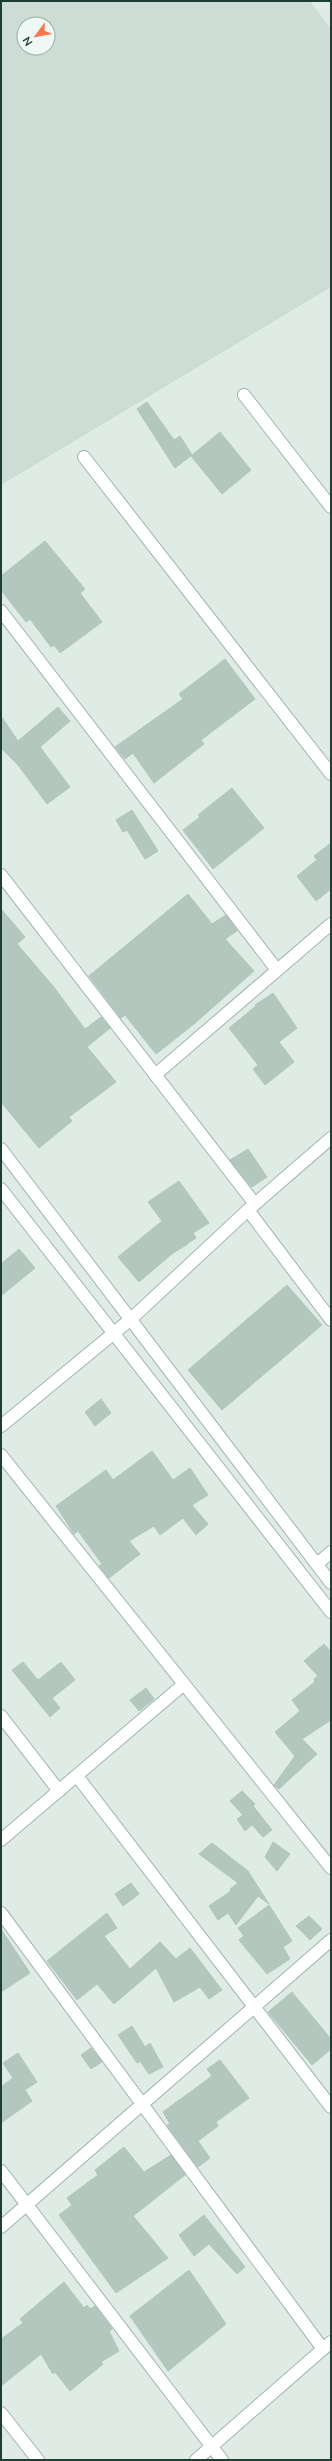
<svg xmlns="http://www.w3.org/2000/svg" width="332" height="2461" font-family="'Nunito Sans',sans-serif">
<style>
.built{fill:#cddcd5;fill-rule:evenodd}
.building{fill:#b4c7bf;stroke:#b0c6bd}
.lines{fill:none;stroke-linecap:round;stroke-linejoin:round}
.minor-casing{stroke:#a1b4ad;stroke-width:14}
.tertiary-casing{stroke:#a1b4ad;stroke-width:14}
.minor{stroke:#fff;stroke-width:12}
.tertiary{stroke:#fff;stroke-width:12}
</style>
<rect width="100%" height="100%" fill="#dfece6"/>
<path class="built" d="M1,1h309l21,28v258l-330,198zM24,24h24v24h-24z"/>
<g class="building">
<path d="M147,402l27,38 6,-4 12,19 -17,13 -38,-59z"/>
<path d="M220,432l31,38 -29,24 -31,-38z"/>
<path d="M45,541l40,48 -5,4 22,29 -42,31 -6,-8 -3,2 -21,-28 -4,3 -25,-32v-14z"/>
<path d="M225,659l30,40 -54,41 3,4 -50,39 -21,-30 -8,6 -10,-12 68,-48 -4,-5z"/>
<path d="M58,707l12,14 -30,26 30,40 -23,17 -29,-39 -17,-17v-32l17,25z"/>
<path d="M232,788l32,40 -51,41 -30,-39 17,-13 -2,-2z"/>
<path d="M132,810l26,41 -13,8 -18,-29 -4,2 -7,-12z"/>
<path d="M331,843v46l-15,12 -19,-25 20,-16 -3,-4z"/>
<path d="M188,894l24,30 14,-9 11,16 -12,8 29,32 -60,53 -38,30 -31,-39 -4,3 -32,-42z"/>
<path d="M1,909l24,28 -8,7 36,42 32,43 16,-12 9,11 -23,19 29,35 -47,35 3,4 -33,27 -38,-46z"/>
<path d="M273,993l24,35 -18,14 15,20 -29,23 -12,-16 5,-4 -29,-37 27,-22 -1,-1z"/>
<path d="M248,1149l19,28 -15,10 -22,-27z"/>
<path d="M179,1181l30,42 -16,10 3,5 -8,5v1l-15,9 -34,29 -21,-25 44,-36 -14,-19z"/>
<path d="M19,1249l16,19 -34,28v-32z"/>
<path d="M287,1285l35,40 -100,85 -34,-40z"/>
<path d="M101,1399l10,14 -16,13 -10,-14z"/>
<path d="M152,1451l21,29 17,-12 18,27 -16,10 16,19 -12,11 -13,-17 -23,17 -6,-9 -25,15 11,13 -31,24 -10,-12 3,-2 -24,-33 -4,3 -18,-28 50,-36 7,10z"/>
<path d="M324,1644l7,8v68l-29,19 15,15 -38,35 -5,-4 21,-29 -20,-24 25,-21 -8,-11 23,-18 -1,-3 4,-3 -14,-15z"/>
<path d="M23,1662l15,18 23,-18 14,18 -23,18 8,10 -10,9 -38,-47z"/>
<path d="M146,1688l8,11 -15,12 -9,-11z"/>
<path d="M242,1791l13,13 -2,2 19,24 -9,7 -11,-12 -7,6 -8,-12 6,-4 -13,-14z"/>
<path d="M273,1842l17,12 -13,17 -12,-14z"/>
<path d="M212,1843l36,28 21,33 -11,-8 -22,29 -8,-12 -10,7 -9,-14 22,-15 -1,-2 8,-6 -39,-29z"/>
<path d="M131,1883l8,11 -16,12 -8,-12z"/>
<path d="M269,1905l23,36 -9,6 7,12 -23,15 -28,-34 5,-4 -6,-8z"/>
<path d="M107,1913l10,15 -13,8 26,33 30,-27 16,17 14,-11 32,42 -13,9 -9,-12 -26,15 -18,-34 -42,36 -17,-20 -20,16 -30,-39z"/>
<path d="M309,1916l13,13 -12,11 -14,-14z"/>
<path d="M1,1929l29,44 -29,19z"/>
<path d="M292,1992l39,47v10l-19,16 -44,-53z"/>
<path d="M132,2026l13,21 5,-4 13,24 -14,7 -9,-13 -3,2 -19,-28z"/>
<path d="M91,2048l11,14 -11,7 -10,-14z"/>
<path d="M18,2053l19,29 -12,8 7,11 -31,22v-36l12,-9 -10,-15z"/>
<path d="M220,2060l29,38 -33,24 2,4 -20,15 12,17 -12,9 -31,-42 3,-1 -7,-12 49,-36 -5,-7z"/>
<path d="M124,2147l20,25 27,-17 14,20 -52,41 35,42 -52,35 -57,-78 13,-10 -5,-7 31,-23 -3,-5z"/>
<path d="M204,2215l41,52 -8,7 -28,-30 -15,12 -15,-21z"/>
<path d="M189,2270l37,54 -58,47 -38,-55z"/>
<path d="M64,2282l20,26 3,-3 3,4 5,-3 17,23 -3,2 10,20 -18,11 2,2 -33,27 -15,-19 -2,2 -12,-20 -40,32v-47l22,-16 -3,-4z"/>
</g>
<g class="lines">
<g class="minor-casing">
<g id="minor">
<path d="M244,395l87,112"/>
<path d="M84,457l247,317"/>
<path d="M1,611l276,359"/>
<path d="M1,875l254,329"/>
<path d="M155,1075l176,-151"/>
<path d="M248,1210l83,110"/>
<path d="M1,1426l130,-107 117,-109 83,-72"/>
<path d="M1,1455l330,413"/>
<path d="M317,1564l14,-12"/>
<path d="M1,1716l58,75"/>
<path d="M77,1776l254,331"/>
<path d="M1,1840l183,-156"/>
<path d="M1,1913l322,436"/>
<path d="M1,2171l221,289"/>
<path d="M1,2227l330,-287"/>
<path d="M1,2413l37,47"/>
<path d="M196,2460l135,-118"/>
</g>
</g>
<g class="tertiary-casing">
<g id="tertiary">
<path d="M1,1149l330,434"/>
<path d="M1,1189l330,423"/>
</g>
</g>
<use href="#minor" class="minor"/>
<use href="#tertiary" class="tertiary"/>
</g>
<rect width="332" height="2461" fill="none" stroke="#1e3e35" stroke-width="4"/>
<g transform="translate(36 36) rotate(238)"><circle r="19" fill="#eff8f4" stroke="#9baea8"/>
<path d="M0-3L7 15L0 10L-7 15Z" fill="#ff744a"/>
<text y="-6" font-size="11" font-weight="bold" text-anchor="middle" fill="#1e3e35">N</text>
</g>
</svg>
